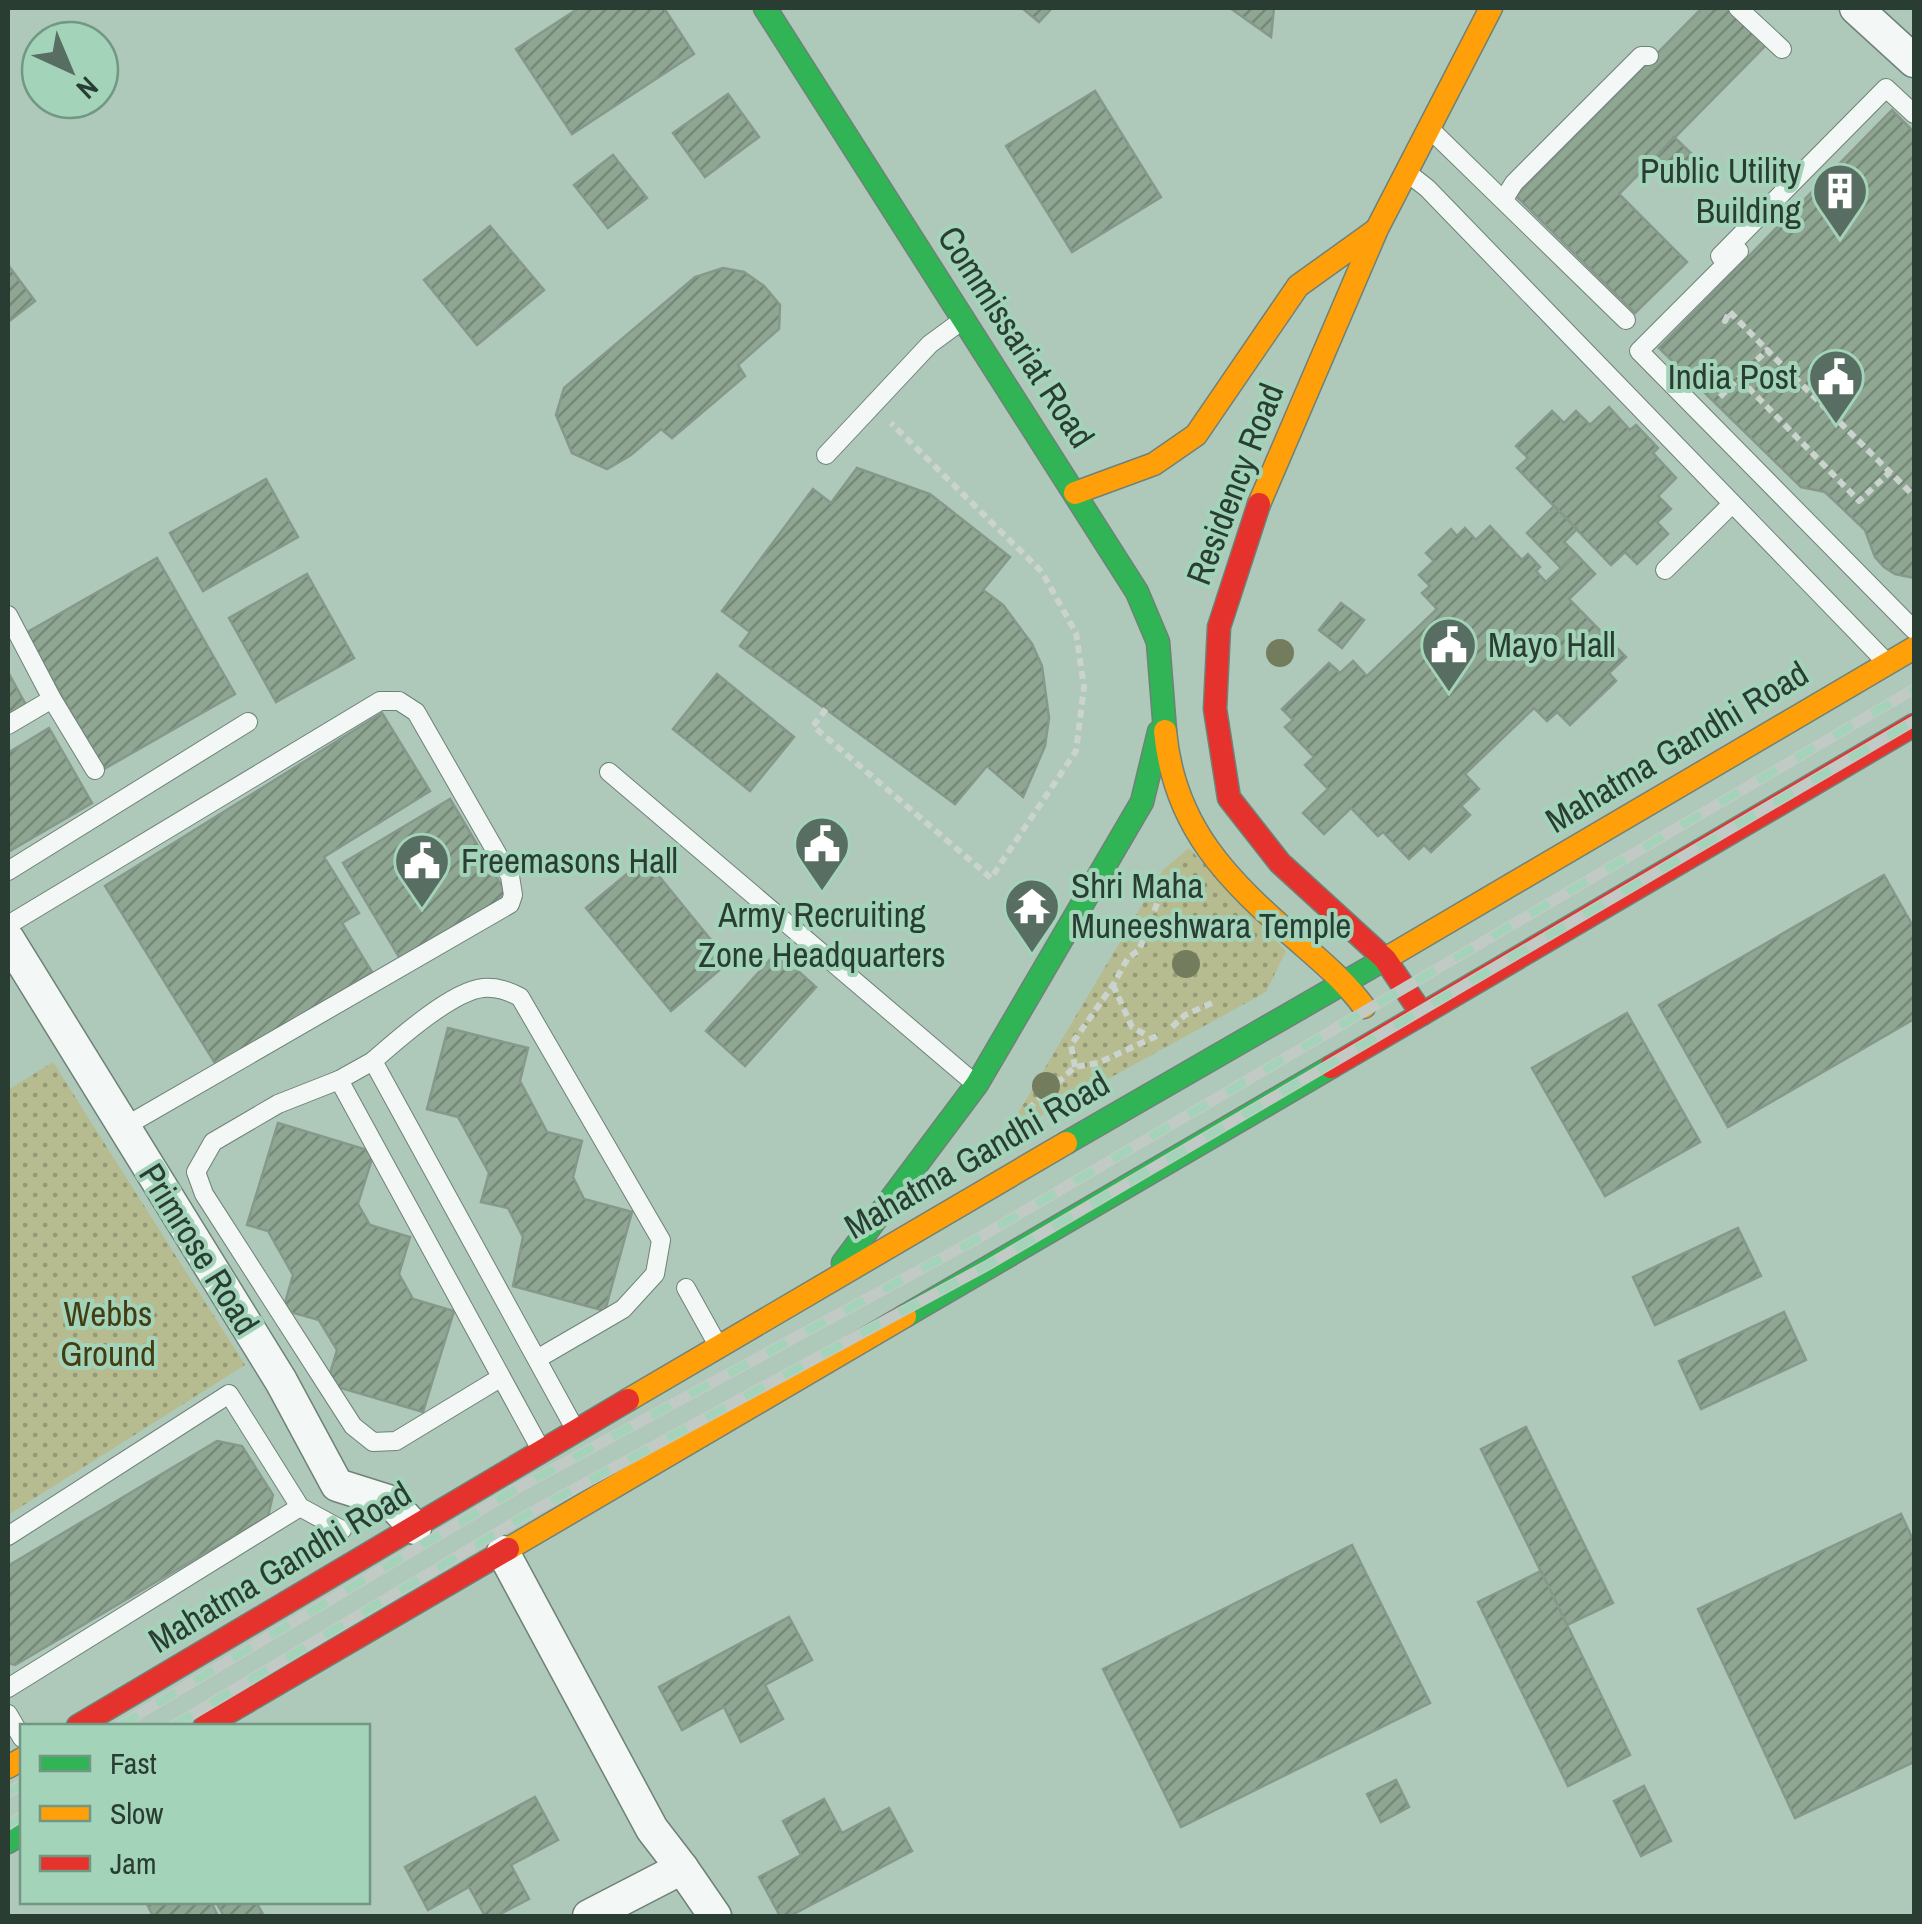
<svg xmlns="http://www.w3.org/2000/svg" width="1922" height="1924" font-family="'Archivo Narrow',sans-serif">
<style>
.grass{fill:url(#grass-dots)}
.building{fill:url(#building-hatch);stroke:#86988b;stroke-width:2.5}
.lines{fill:none;stroke-linecap:round;stroke-linejoin:round}
.lane-casing{stroke:#6e8277;stroke-width:20}
.street-casing{stroke:#6e8277;stroke-width:35}
.fast-casing{stroke:#6e8277;stroke-width:25}
.slow-casing{stroke:#6e8277;stroke-width:25}
.jam-casing{stroke:#6e8277;stroke-width:25}
.path{stroke:#cbd3ce;stroke-width:6;stroke-dasharray:8 5;stroke-linecap:butt}
.lane{stroke:#f3f7f5;stroke-width:18}
.street{stroke:#f3f7f5;stroke-width:32}
.fast{stroke:#30b455;stroke-width:22}
.slow{stroke:#ff9f0a;stroke-width:22}
.jam{stroke:#e5322d;stroke-width:22}
.rail-casing{stroke:#c2cac5;stroke-width:11}
.rail{stroke:#a3d3b9;stroke-width:8;stroke-dasharray:22;stroke-linecap:butt}
.tree{fill:#747c5e}
.labels{text-anchor:middle;stroke-width:8;stroke-linejoin:round;paint-order:stroke}
.poi-label{font-size:35px;fill:#293d33;stroke:#a3d3b9;text-anchor:start}
.street-label{font-size:35px;fill:#293d33;stroke:#a3d3b9}
.park-label{font-size:35px;fill:#443d12;stroke:#a3d3b9}
</style>
<defs>
<pattern id="grass-dots" width="8" height="8" patternUnits="userSpaceOnUse" patternTransform="scale(2.5)"><rect width="8" height="8" fill="#b6bc8f"/><path d="M2 2h.1M6 6h.1" fill="none" stroke="#949a75" stroke-width="1.8" stroke-linecap="round"/></pattern>
<pattern id="building-hatch" width="6" height="6" patternUnits="userSpaceOnUse" patternTransform="scale(2.5)"><rect width="6" height="6" fill="#8fa792"/><path d="M-1 1l2-2M0 6l6-6M5 7l2-2" fill="none" stroke="#758978"/></pattern>
</defs>
<rect width="100%" height="100%" fill="#aec8ba"/>
<g class="grass">
<path d="M1189,848l97,103 -20,41 -238,131 -10,-10 145,-243z"/>
<path d="M53,1062l192,303 -237,150v-425z"/>
</g>
<g class="building">
<path d="M579,8h85l30,46 -122,80 -56,-85z"/>
<path d="M1022,8h30l-13,14z"/>
<path d="M1230,8h44l-3,29z"/>
<path d="M1702,8h28l37,36 -148,150 68,68 -52,51 -119,-117z"/>
<path d="M1095,91l66,106 -89,55 -66,-106z"/>
<path d="M728,94l31,43 -54,40 -32,-44z"/>
<path d="M1892,110l22,22v446l-19,-4 -11,-7 -9,-10 -10,-27 -40,-38 -24,-5 -142,-139z"/>
<path d="M1674,137l22,21 -19,20 -21,-21z"/>
<path d="M613,155l34,43 -39,30 -34,-43z"/>
<path d="M490,226l54,64 -67,55 -53,-65z"/>
<path d="M8,265l27,36 -27,21z"/>
<path d="M723,268l21,4 20,14 16,19 -1,24 -41,36 7,11 -73,62 -11,-9 -30,26 -24,14 -35,-16 -16,-38 8,-27 131,-111z"/>
<path d="M1609,407l21,23 6,-5 22,23 -5,5 23,25 -18,18 13,13 -14,13 11,12 -31,30 -12,-12 -14,13 -94,-97 11,-10 -12,-12 36,-35 12,12 12,-12 14,14z"/>
<path d="M857,468l73,26 80,63 -27,33 20,15 29,39 10,22 7,52 -4,28 -22,51 -36,-31 -32,38 -215,-158 10,-14 -28,-21 91,-122 18,14z"/>
<path d="M266,479l32,58 -95,54 -33,-58z"/>
<path d="M1554,506l23,23 -13,13 12,12 -15,14 -34,-35z"/>
<path d="M1490,526l32,34 6,-6 12,13 -4,4 10,11 30,-28 19,20 -26,25 57,58 -17,16 7,8 -46,44 -13,-13 -10,9 -13,-13 -69,66 14,15 -18,17 9,9 -39,37 -7,-7 -15,14 -26,-27 -5,4 -27,-28 -27,26 -21,-21 25,-24 -23,-24 9,-8 -29,-30 8,-7 -11,-11 47,-46 11,10 13,-12 14,15 70,-67 -15,-16 8,-7 -11,-11 15,-14 -8,-8 25,-24 6,7 8,-8 11,12z"/>
<path d="M157,558l78,136 -131,75 -78,-136z"/>
<path d="M307,574l47,84 -78,44 -47,-84z"/>
<path d="M1341,603l23,17 -22,28 -23,-18z"/>
<path d="M8,672l18,33 -18,10z"/>
<path d="M717,674l77,63 -44,54 -77,-62z"/>
<path d="M382,713l48,78 -106,66 35,56 -17,10 30,49 -154,96 -113,-182z"/>
<path d="M49,728l43,75 -84,49v-99z"/>
<path d="M450,799l59,99 -107,64 -59,-99z"/>
<path d="M645,859l84,103 -58,49 -85,-103z"/>
<path d="M1884,875l30,53v91l-186,108 -69,-122z"/>
<path d="M777,952l39,35 -71,79 -39,-35z"/>
<path d="M1627,1013l73,129 -95,54 -73,-128z"/>
<path d="M448,1028l80,20 -8,33 27,51 35,9 -9,36 11,22 48,13 -27,99 -92,-25 10,-49 -15,-29 -27,-6 8,-29 -31,-56 -31,-8z"/>
<path d="M278,1123l96,29 -16,52 12,21 40,12 -11,37 14,25 41,12 -31,101 -96,-28 10,-34 -18,-30 -36,-10 10,-35 -25,-44 -21,-6z"/>
<path d="M1738,1228l23,48 -106,49 -22,-48z"/>
<path d="M1784,1312l22,48 -105,49 -22,-48z"/>
<path d="M1526,1427l87,176 -46,22 -86,-176z"/>
<path d="M217,1441l25,5 31,49 -5,21 -253,149 -7,-2v-97z"/>
<path d="M1901,1514l13,28v220l-119,56 -97,-209z"/>
<path d="M1352,1545l78,158 -249,124 -78,-158z"/>
<path d="M1541,1571l89,184 -62,31 -90,-184z"/>
<path d="M789,1617l23,43 -47,25 18,34 -42,23 -17,-35 -42,23 -23,-43z"/>
<path d="M1396,1780l13,27 -28,15 -14,-28z"/>
<path d="M1644,1786l27,55 -30,15 -27,-55z"/>
<path d="M535,1797l23,43 -47,25 18,34 -33,17h-11l-16,-29 -41,23 -23,-43z"/>
<path d="M824,1799l18,34 47,-25 23,43 -122,65h-10l-21,-39 42,-22 -18,-34z"/>
<path d="M146,1902h65l7,14h-65z"/>
<path d="M216,1902h40l8,14h-40z"/>
</g>
<g class="lines">
<g class="lane-casing">
<g id="lane">
<path d="M1738,8l44,41"/>
<path d="M1433,132l193,188"/>
<path d="M1409,174l18,14 460,475"/>
<path d="M1504,199l10,-16 127,-127h8"/>
<path d="M1739,251l-100,100 275,279"/>
<path d="M1720,256l166,-168 28,26"/>
<path d="M826,455l104,-111 30,-22"/>
<path d="M1665,570l67,-66"/>
<path d="M8,615l44,84 43,71"/>
<path d="M8,725l44,-26"/>
<path d="M609,772l363,309"/>
<path d="M8,871l240,-149"/>
<path d="M8,925l372,-224h19l17,11 94,164 3,19 -3,9 -386,223"/>
<path d="M339,1080l34,-19"/>
<path d="M686,1288l30,54"/>
<path d="M537,1359l86,-50 32,-35 6,-34 -141,-243c-12,-6 -22,-10 -37,-9 -31,3 -86,52 -110,73l202,368"/>
<path d="M500,1378l-104,63 -23,1 -20,-16 -149,-232 -8,-22 17,-30 65,-38 61,-24 201,368"/>
<path d="M8,1536l221,-142 71,113 42,23"/>
<path d="M8,1688l292,-181"/>
<path d="M8,1714l14,24"/>
</g>
</g>
<g class="street-casing">
<g id="street">
<path d="M1856,8l58,53"/>
<path d="M8,939l273,442 56,104 54,17 24,26"/>
<path d="M503,1552l149,277 30,39"/>
<path d="M589,1916l93,-48 33,48"/>
</g>
</g>
<g class="fast-casing">
<g id="fast">
<path d="M765,8l372,584 21,50 7,89"/>
<path d="M1066,1143l319,-184"/>
<path d="M843,1263l134,-179 165,-282 17,-70"/>
<path d="M905,1316l426,-249"/>
<path d="M8,1842l14,-9"/>
</g>
</g>
<g class="slow-casing">
<g id="slow">
<path d="M1075,493l79,-29 42,-29 102,-149 78,-56"/>
<path d="M1259,504l118,-275 114,-221"/>
<path d="M1165,731c9,97 63,149 133,210 24,21 47,40 66,66"/>
<path d="M1385,959l529,-311"/>
<path d="M628,1400l438,-257"/>
<path d="M508,1549l397,-233"/>
<path d="M8,1767l14,-8"/>
</g>
</g>
<g class="jam-casing">
<g id="jam">
<path d="M1259,504l-40,123 -4,82 14,89 51,65 105,96 37,55 -91,53"/>
<path d="M1422,1014l492,-289"/>
<path d="M78,1726l550,-326"/>
<path d="M205,1726l303,-177"/>
</g>
</g>
<g class="path">
<path d="M1730,312l37,38"/>
<path d="M1728,315l-3,6 5,-5"/>
<path d="M1739,378l120,123 31,-29"/>
<path d="M1720,397l47,-47 147,146"/>
<path d="M826,709l-13,17 178,152 85,-127 8,-64 -8,-54 -34,-61 -151,-149"/>
<path d="M1113,985l19,42 16,9"/>
<path d="M1172,1027l13,-12 27,-12"/>
<path d="M1075,1067l-4,-22 42,-60 15,-27 11,-8 25,-64 13,-4"/>
<path d="M1028,1109l47,-42 23,-4 63,-29"/>
</g>
<use href="#lane" class="lane"/>
<use href="#street" class="street"/>
<use href="#fast" class="fast"/>
<use href="#slow" class="slow"/>
<use href="#jam" class="jam"/>
<g class="rail-casing">
<g id="rail">
<path d="M119,1726l397,-237 459,-249 939,-551"/>
<path d="M173,1726l357,-213 458,-248 926,-544"/>
<path d="M8,1793l14,-9"/>
<path d="M8,1825l14,-9"/>
</g>
</g>
<use href="#rail" class="rail"/>
</g>
<g class="tree">
<circle cx="1280" cy="653" r="14"/>
<circle cx="1186" cy="964" r="14"/>
<circle cx="1046" cy="1086" r="14"/>
</g>
<defs>
<g id="building-pin" transform="scale(2.875)"><path d="M0 17L-7.5 6A9.5 9.5 0 1 1 7.5 6Z" fill="#586e62" stroke="#a3d3b9"/><path d="M-4-6H4V6H1V3H-1V6H-4ZM-2.5-4.3h1.7v1.8h-1.7ZM.8-4.3h1.7v1.8H.8ZM-2.5-1h1.7V.8h-1.7ZM.8-1h1.7V.8H.8Z" fill="#fff"/></g>
<g id="civic-pin" transform="scale(2.875)"><path d="M0 17L-7.5 6A9.5 9.5 0 1 1 7.5 6Z" fill="#586e62" stroke="#a3d3b9"/><path d="M-.6-6.5H3V-4.5H.6V-3L4-1V1h2V6H-6V1h2V-1L-.6-3ZM-1.2 2.5V6h2.4V2.5Z" fill="#fff"/></g>
<g id="temple-pin" transform="scale(2.875)"><path d="M0 17L-7.5 6A9.5 9.5 0 1 1 7.5 6Z" fill="#586e62" stroke="#a3d3b9"/><path d="M0-6L5-2H3V0L6.5 2.5H4V6H1.5V3h-3V6H-4V2.5H-6.5L-3 0V-2H-5Z" fill="#fff"/></g>
</defs>
<g fill-rule="evenodd">
<use href="#building-pin" x="1840" y="191"/>
<use href="#civic-pin" x="1836" y="377"/>
<use href="#civic-pin" x="1449" y="645"/>
<use href="#civic-pin" x="822" y="844"/>
<use href="#civic-pin" x="422" y="861"/>
<use href="#temple-pin" x="1032" y="906"/>
</g>
<g class="labels">
<g class="poi-label">
<text x="1801" y="183" text-anchor="end">Public Utility<tspan x="1801" dy="40">Building</tspan></text>
<text x="1797" y="389" text-anchor="end">India Post</text>
<text x="1488" y="657">Mayo Hall</text>
<text x="461" y="873">Freemasons Hall</text>
<text x="1071" y="898">Shri Maha<tspan x="1071" dy="40">Muneeshwara Temple</tspan></text>
<text x="822" y="927" text-anchor="middle">Army Recruiting<tspan x="822" dy="40">Zone Headquarters</tspan></text>
</g>
<g class="street-label">
<text transform="translate(1016 337) rotate(57)" y="12">Commissariat Road</text>
<text transform="translate(1235 484) rotate(-69)" y="12">Residency Road</text>
<text transform="translate(1677 747) rotate(-31)" y="12">Mahatma Gandhi Road</text>
<text transform="translate(977 1155) rotate(-30)" y="12">Mahatma Gandhi Road</text>
<text transform="translate(199 1249) rotate(58)" y="12">Primrose Road</text>
<text transform="translate(280 1567) rotate(-31)" y="12">Mahatma Gandhi Road</text>
</g>
<g class="park-label">
<text x="108" y="1326">Webbs<tspan x="108" dy="40">Ground</tspan></text>
</g>
</g>
<rect width="1922" height="1924" fill="none" stroke="#293d33" stroke-width="20"/>
<rect x="20" y="1724" width="350" height="180" fill="#a3d3b9" stroke="#729783" stroke-width="2.5"/>
<rect x="40" y="1756" width="50" height="15" fill="#30b455" stroke="#729783" stroke-width="2.5"/>
<text x="110" y="1774" font-size="30" fill="#293d33">Fast</text>
<rect x="40" y="1806" width="50" height="15" fill="#ff9f0a" stroke="#729783" stroke-width="2.5"/>
<text x="110" y="1824" font-size="30" fill="#293d33">Slow</text>
<rect x="40" y="1856" width="50" height="15" fill="#e5322d" stroke="#729783" stroke-width="2.5"/>
<text x="110" y="1874" font-size="30" fill="#293d33">Jam</text>
<g transform="translate(70 70) rotate(136)"><circle r="48" fill="#a3d3b9" stroke="#729783" stroke-width="2.5"/>
<path d="M0-8L18 38L0 25L-18 38Z" fill="#586e62"/>
<text y="-15" font-size="28" font-weight="bold" text-anchor="middle" fill="#293d33">N</text>
</g>
</svg>
